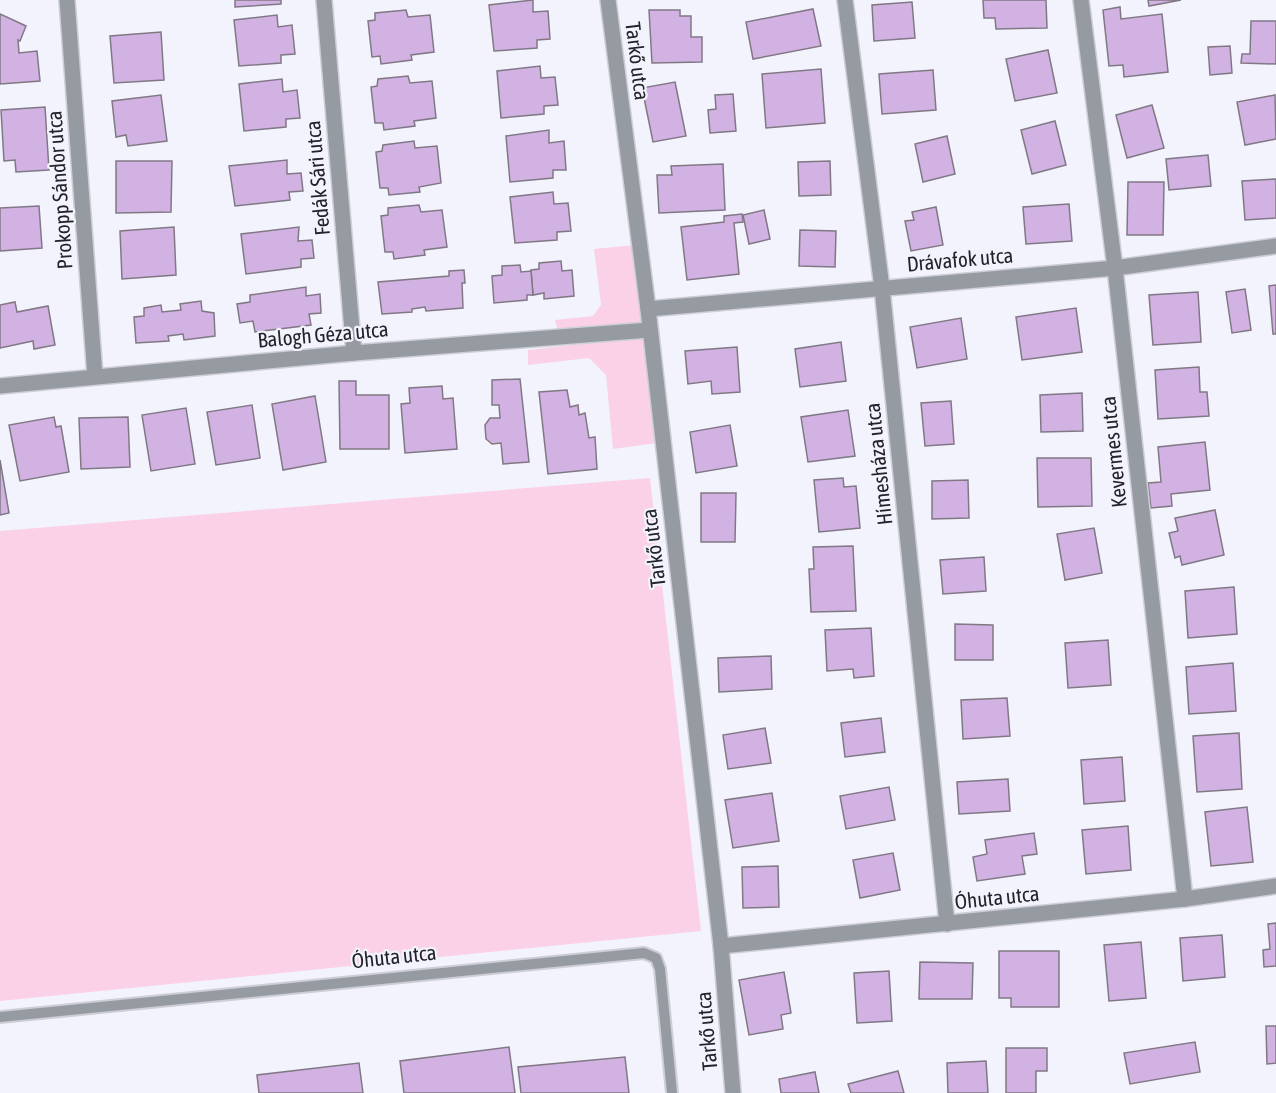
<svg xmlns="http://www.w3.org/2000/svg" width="1276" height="1093" font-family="'Asap Condensed',sans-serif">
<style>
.green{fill:#fbd1e8}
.building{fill:#d2b2e2;stroke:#817885;stroke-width:1.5}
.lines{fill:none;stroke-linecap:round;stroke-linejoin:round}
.service-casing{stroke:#cdced7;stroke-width:14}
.minor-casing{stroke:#cdced7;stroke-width:18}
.service{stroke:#969ba1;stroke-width:10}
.minor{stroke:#969ba1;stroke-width:15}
.labels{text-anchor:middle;stroke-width:4.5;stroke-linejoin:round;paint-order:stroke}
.street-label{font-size:21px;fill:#232329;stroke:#f2f3fd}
</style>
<rect width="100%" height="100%" fill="#f2f3fd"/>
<g class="green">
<path d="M635,245l7,78 -84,9 -3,-12 38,-4 8,-11 -7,-56z"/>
<path d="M644,337l13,106 -44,6 -7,-74 -17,-17 -61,7v-15z"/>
<path d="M650,478l51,453 -701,70v-470z"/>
</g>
<g class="building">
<path d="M235,0h46v4l-46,3z"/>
<path d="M533,0v12l15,-1 2,28 -13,1v8l-43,3 -5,-46z"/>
<path d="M983,0h63l1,28 -51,1 -1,-11h-11z"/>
<path d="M1148,0h33l-32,6z"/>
<path d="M912,2l3,36 -41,3 -2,-36z"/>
<path d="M1120,7l1,12 41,-5 6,58 -44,5 -1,-12 -14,1 -6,-56z"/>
<path d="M813,9l8,37 -68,13 -7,-37z"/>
<path d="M406,10l2,7 22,-2 4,37 -23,3 1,5 -31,4 -1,-8 -8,1 -4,-36 7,-1v-7z"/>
<path d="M649,10h31v6h11v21h11v25l-50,1z"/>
<path d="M0,14l26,12 -6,15 -2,-1 1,13 18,-2 3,30 -40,3z"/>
<path d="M277,15l1,12 14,-2 3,29 -14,1v8l-42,3 -5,-46z"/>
<path d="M1251,21h25v43l-35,-1 1,-9h8z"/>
<path d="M161,32l3,48 -50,3 -4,-47z"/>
<path d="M1230,46l2,27 -22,2 -2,-28z"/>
<path d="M1048,50l9,43 -42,8 -9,-42z"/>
<path d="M540,66l1,12 14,-1 3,28 -14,1v8l-43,4 -4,-47z"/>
<path d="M821,69l4,54 -59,5 -4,-54z"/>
<path d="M933,70l3,40 -54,4 -3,-40z"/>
<path d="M408,76l2,7 22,-2 4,37 -22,3 1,5 -31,4 -1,-7h-8l-4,-36 6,-1 1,-7z"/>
<path d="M282,79l1,13 14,-2 3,28 -14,1v8l-42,4 -5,-47z"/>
<path d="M675,82l11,54 -33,6 -11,-54z"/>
<path d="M733,94l3,37 -26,2 -2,-23 8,-1 -1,-14z"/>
<path d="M161,95l6,46 -39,5 -2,-11 -10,2 -4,-36z"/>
<path d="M1275,95l1,44 -31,6 -8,-43z"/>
<path d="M1152,105l12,43 -37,10 -11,-43z"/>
<path d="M45,107l4,63 -33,2 -1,-12 -11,1 -3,-51z"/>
<path d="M1055,121l11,44 -34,9 -11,-44z"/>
<path d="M549,130v13l15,-2 2,29h-13v8l-43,4 -4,-46z"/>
<path d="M947,136l8,38 -32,8 -8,-38z"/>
<path d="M414,141l1,7 22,-2 4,37 -22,4 1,5 -31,3 -1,-7h-8l-4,-36 6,-1 1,-6z"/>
<path d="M1208,155l3,31 -42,4 -3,-31z"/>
<path d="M287,160v14l14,-1 2,18 -14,1 1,8 -55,6 -6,-40z"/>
<path d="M116,161h56l-1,51 -55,1z"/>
<path d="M830,161l1,34 -32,1 -1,-34z"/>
<path d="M723,164l2,46 -66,3 -2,-38h15l-1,-9z"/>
<path d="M1276,179v39l-31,2 -3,-39z"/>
<path d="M1128,182h36l-1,53h-36z"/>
<path d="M553,192l1,12 14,-1 3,28 -14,1v8l-42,3 -5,-46z"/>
<path d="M1069,204l3,37 -46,3 -3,-37z"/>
<path d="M419,205l2,7 21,-2 5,37 -23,3 1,5 -31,4 -1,-7h-8l-4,-36 7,-1v-7z"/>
<path d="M39,206l3,42 -42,3v-43z"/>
<path d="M936,207l7,38 -32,6 -6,-30 9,-1 -2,-8z"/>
<path d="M764,210l6,29 -21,5 -6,-29z"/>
<path d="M742,214l1,8 -9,1 5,51 -52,6 -6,-53 43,-5v-6z"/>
<path d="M174,227l2,48 -54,4 -2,-48z"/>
<path d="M299,227l-1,14 14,-1 2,18 -13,1v8l-55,7 -5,-40z"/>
<path d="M800,230l36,1 -1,36 -36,-1z"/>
<path d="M561,261l1,10 10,-1 2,26 -30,3v-6l-11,2 -2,-25 8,-1v-6z"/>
<path d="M520,265l1,7 10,-1 2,24h-6v5l-33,3 -2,-27 10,-1v-9z"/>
<path d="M464,270l1,13h-3l1,25 -37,3 -1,-4 -13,2v3l-30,2 -4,-32 71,-6v-5z"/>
<path d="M1276,285v49h-3l-4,-48z"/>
<path d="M306,287v9l14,-2 1,19 -12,1 2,11 -56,7 -2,-11 -13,2 -3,-19 13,-2v-7z"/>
<path d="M1245,289l6,41 -19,3 -6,-41z"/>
<path d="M1198,292l3,50 -48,3 -4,-50z"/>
<path d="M201,301l1,10 12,2 1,23 -31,4 -1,-6 -15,2 1,5 -33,2 -2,-26 10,-1v-8l17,-3 1,7 19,-2 -1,-6z"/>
<path d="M15,302l2,10 31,-6 7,39 -21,4 -1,-8 -33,7v-43z"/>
<path d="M1076,308l6,44 -60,8 -6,-43z"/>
<path d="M961,318l6,41 -50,9 -7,-41z"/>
<path d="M841,342l5,39 -46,6 -5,-38z"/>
<path d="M737,347l3,45 -28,2 -1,-13 -23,3 -3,-33z"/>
<path d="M1199,367l1,25h7l2,24 -51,3 -3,-49z"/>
<path d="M520,379l9,83 -26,2 -2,-21 -9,1 -6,-5 -1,-14 5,-7h10l-1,-13h-7v-25z"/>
<path d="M339,381h17v14h33v54h-49z"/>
<path d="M442,386l1,13 10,-1 4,51 -52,4 -4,-49 9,-1 -1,-15z"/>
<path d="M567,390l3,17 8,-2 1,10 6,-2 4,25 6,-1 2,32 -49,5 -9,-82z"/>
<path d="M1082,393l1,38 -42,1 -1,-37z"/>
<path d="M315,396l11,66 -43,8 -11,-66z"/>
<path d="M951,401l3,43 -29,2 -4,-43z"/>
<path d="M252,405l8,53 -44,7 -9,-53z"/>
<path d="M186,408l9,56 -44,7 -9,-56z"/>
<path d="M848,410l7,46 -47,6 -7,-45z"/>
<path d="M54,417l2,10 5,-1 8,46 -49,9 -11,-56z"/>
<path d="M128,417l2,50 -49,2 -2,-51z"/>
<path d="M730,425l7,41 -41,7 -6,-41z"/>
<path d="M1205,442l5,48 -39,4 1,12 -21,2 -3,-25 13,-1 -3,-35z"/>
<path d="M1037,458h54l1,48 -54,1z"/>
<path d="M0,460l9,53 -9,2z"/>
<path d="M843,478l1,9 12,-1 4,42 -41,4 -5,-52z"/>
<path d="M968,480l1,38 -37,1v-38z"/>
<path d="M701,493h35l-1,49h-34z"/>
<path d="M1215,510l9,45 -42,10 -2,-9 -5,2 -6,-25 9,-2 -3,-13z"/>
<path d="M1094,528l8,45 -37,7 -8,-46z"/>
<path d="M853,546l3,65 -45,1 -2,-43h5l-1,-22z"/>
<path d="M984,557l2,34 -43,3 -3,-34z"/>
<path d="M1234,587l3,47 -49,4 -3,-47z"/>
<path d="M955,624l38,1v35h-38z"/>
<path d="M871,628l3,48 -20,2 -1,-9 -26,2 -2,-41z"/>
<path d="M1108,640l3,45 -43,3 -3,-45z"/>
<path d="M771,656l1,33 -53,3 -1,-34z"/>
<path d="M1233,663l3,48 -47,3 -3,-47z"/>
<path d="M1007,698l3,38 -47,3 -2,-39z"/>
<path d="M881,718l4,34 -40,5 -4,-34z"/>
<path d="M765,728l6,35 -43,6 -5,-34z"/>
<path d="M1239,733l3,56 -45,3 -4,-56z"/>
<path d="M1122,757l3,44 -41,3 -3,-44z"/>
<path d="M1008,779l2,32 -51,3 -2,-32z"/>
<path d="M889,787l6,33 -49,9 -6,-33z"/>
<path d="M772,793l7,48 -46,7 -8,-48z"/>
<path d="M1247,807l6,55 -42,4 -6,-54z"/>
<path d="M1128,826l3,44 -45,4 -4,-44z"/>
<path d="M1034,833l3,21 -15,2 3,18 -48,7 -4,-24 14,-3 -2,-14z"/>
<path d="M893,853l7,37 -40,8 -7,-38z"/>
<path d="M778,866l1,41 -36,1 -1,-41z"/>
<path d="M1276,923v43l-12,1 -1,-17 7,-1 -2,-25z"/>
<path d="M1222,935l3,42 -42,4 -3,-43z"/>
<path d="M1141,942l5,56 -37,3 -5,-56z"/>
<path d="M999,951h60v56h-48v-9h-12z"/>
<path d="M920,962l53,1 -1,36h-53z"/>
<path d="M889,971l3,50 -35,2 -3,-50z"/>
<path d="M784,972l7,41 -10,2 2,14 -34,6 -10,-55z"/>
<path d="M1266,1026h10v37l-9,1z"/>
<path d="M1195,1042l5,30 -70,12 -6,-31z"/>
<path d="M509,1047l6,46h-111l-4,-32z"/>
<path d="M1006,1048h41v23h-11v22h-30z"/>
<path d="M625,1057l4,36h-108l-3,-26z"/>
<path d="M986,1061l2,32h-40l-1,-30z"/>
<path d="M359,1063l4,30h-104l-2,-18z"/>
<path d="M898,1071l6,22h-53l-3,-9z"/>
<path d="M815,1072l4,21h-38l-2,-14z"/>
</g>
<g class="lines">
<g class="service-casing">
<path id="service" d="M0,1017l644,-64 12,5 4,11 12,124"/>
</g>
<g class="minor-casing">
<g id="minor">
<path d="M67,0l28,376"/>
<path d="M324,0l30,353"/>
<path d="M608,0l40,309 73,637 12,147"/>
<path d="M845,0l37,288 65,636"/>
<path d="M1081,0l34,268 70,631"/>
<path d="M648,309l467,-41 161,-22"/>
<path d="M0,386l354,-33 295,-23"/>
<path d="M721,946l464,-47 91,-13"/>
</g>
</g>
<use href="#service" class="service"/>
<use href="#minor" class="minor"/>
</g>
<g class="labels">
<g class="street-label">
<text transform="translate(637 61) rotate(83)" y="7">Tarkő utca</text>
<text transform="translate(318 178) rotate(-95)" y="7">Fedák Sári utca</text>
<text transform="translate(60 190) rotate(-94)" y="7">Prokopp Sándor utca</text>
<text transform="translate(960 260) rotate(-5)" y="7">Drávafok utca</text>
<text transform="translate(323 335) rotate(-5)" y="7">Balogh Géza utca</text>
<text transform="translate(1114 452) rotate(-96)" y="7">Kevermes utca</text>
<text transform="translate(879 464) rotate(-96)" y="7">Hímesháza utca</text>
<text transform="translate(654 548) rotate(-97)" y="7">Tarkő utca</text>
<text transform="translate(997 898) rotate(-6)" y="7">Óhuta utca</text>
<text transform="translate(394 957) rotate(-6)" y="7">Óhuta utca</text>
<text transform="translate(707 1031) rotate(-95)" y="7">Tarkő utca</text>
</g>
</g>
</svg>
